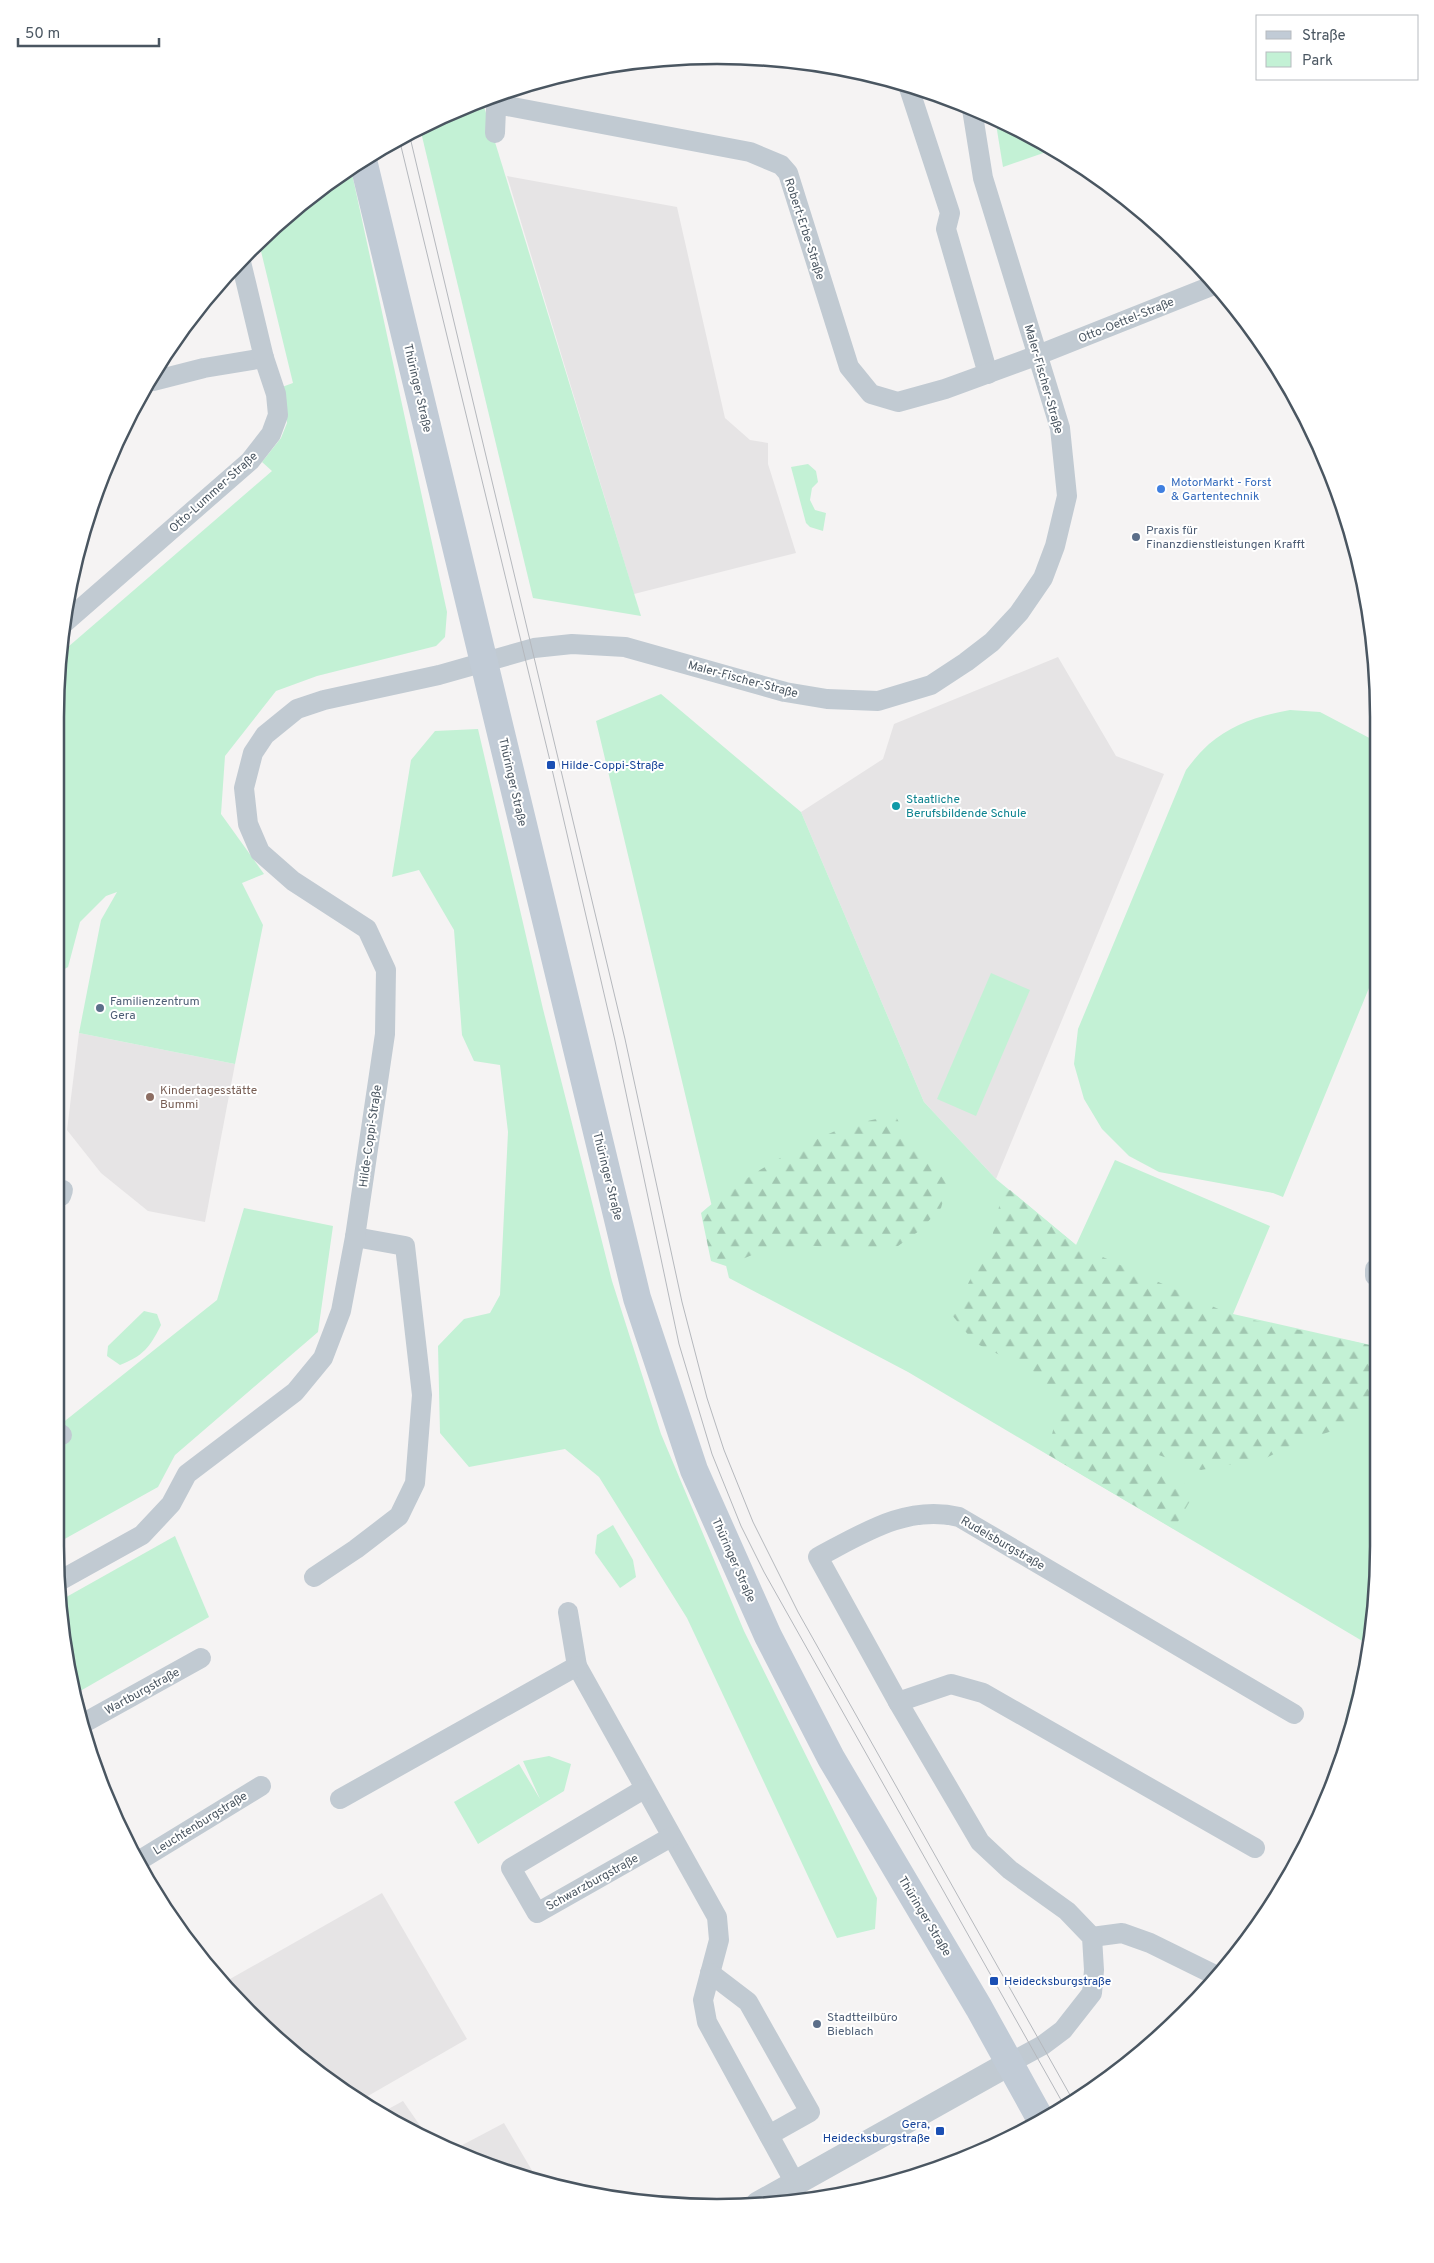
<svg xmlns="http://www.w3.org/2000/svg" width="1434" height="2263" font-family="Overpass,sans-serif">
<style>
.education{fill:#e6e4e5}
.green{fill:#c3f1d5}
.forest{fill:url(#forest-firs)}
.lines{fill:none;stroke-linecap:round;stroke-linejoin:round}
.minor{stroke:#c1cad2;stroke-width:20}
.tertiary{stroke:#c1cad2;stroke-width:25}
.secondary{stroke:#c1cbd6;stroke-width:28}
.tram{stroke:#b5b8bd;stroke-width:1}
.shop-dot{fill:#3f7fe0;stroke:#fff;stroke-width:2}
.service-dot{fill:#5c6f8a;stroke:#fff;stroke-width:2}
.transit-dot{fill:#1a4fb4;stroke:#fff;stroke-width:2}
.culture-dot{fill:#0f9aa8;stroke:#fff;stroke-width:2}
.education-dot{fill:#8d6e63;stroke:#fff;stroke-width:2}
.labels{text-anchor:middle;stroke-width:4;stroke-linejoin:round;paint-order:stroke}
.street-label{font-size:12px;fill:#4a5661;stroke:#fff}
.shop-label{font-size:12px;fill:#366cbe;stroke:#fff;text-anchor:start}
.service-label{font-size:12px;fill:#4e5e75;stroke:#fff;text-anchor:start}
.transit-label{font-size:12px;fill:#164399;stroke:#fff;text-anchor:start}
.culture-label{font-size:12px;fill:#0d838f;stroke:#fff;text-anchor:start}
.education-label{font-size:12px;fill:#785e54;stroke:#fff;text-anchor:start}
.rim{fill:none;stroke:#4a5661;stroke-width:2.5}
</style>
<defs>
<pattern id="forest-firs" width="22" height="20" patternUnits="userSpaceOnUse" patternTransform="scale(1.25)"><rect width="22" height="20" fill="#c3f1d5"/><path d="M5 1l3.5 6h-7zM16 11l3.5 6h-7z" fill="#a0c6b0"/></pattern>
</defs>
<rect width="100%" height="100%" fill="#f5f3f3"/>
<g class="education">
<path d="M507,176l170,31 48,211 25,22 18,3v21l28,89 -162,41z"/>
<path d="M1058,657l58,99 48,18 -168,405 -72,-77 -123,-290 82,-53 11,-35z"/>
<path d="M79,1033l156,31 -30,158 -57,-11 -47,-38 -34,-43z"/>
<path d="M382,1893l85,146 -106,61 -47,-29 -65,-57 -26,-31z"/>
<path d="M403,2101l29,42 -51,-30z"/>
<path d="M504,2123l33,56 -33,-6 -53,-22z"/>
</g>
<g class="green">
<path d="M482,100l159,516 -108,-18 -113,-470z"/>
<path d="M995,118l15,5 42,27 -49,17z"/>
<path d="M351,169l96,443 -2,25 -9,9 -119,30 -41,15 -51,65 -4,58 43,60 -22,9 21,42 -28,139 -156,-31 22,-113 16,-28 -11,4 -26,26 -12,45 -7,4v-318l211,-182 -10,-9 19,-24 6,-15 -5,-36 11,-4 -34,-140 22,-24z"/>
<path d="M808,464l8,7 2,11 -6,6 -2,12 5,10 11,3 -3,18 -13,-4 -4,-4 -15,-56z"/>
<path d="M661,694l140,118 123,290 72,77 80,66 39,-85 155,66 -37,88 142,32 -2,286 -45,168 -4,8 40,-166 -456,-270 -179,-94 -133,-557z"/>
<path d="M1290,710l30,2 57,30 -1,229 -93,226 -10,-4 -114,-21 -30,-16 -27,-27 -18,-30 -10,-35 4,-35 108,-259c7,-9 15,-19 23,-26 23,-20 52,-29 81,-34z"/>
<path d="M478,729l65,280 69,272 49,153 83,197 133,267 -2,31 -38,9 -150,-320 -88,-141 -34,-28 -96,18 -29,-34 -2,-87 26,-27 26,-6 10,-18 8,-163 -8,-67 -26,-4 -12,-26 -8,-105 -35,-60 -27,7 19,-117 24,-29z"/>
<path d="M991,973l39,17 -54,126 -39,-17z"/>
<path d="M244,1208l89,18 -15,106 -143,123 -17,32 -97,54v-117l156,-124z"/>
<path d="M144,1311l13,3 4,11c-11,22 -18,31 -41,40l-13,-9 1,-10z"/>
<path d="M613,1525l20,35 3,17 -16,11 -25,-35 2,-18z"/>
<path d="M175,1536l34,81 -134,77 -14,-61v-33z"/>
<path d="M549,1756l22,8 -7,27 -86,53 -24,-42 65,-38 21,35 -17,-38z"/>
<path d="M1153,2036l3,5 -15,12 -4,-8z"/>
</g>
<g class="forest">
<path d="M895,1115l18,33 35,35 -7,25 -22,23 -21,15 -24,5 -70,-6 -52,10 -26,11 -15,-5 -10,-48c39,-34 93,-66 142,-85 16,-6 35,-9 52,-13z"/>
<path d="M1010,1190l66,55 158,71 140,30v60l-6,7 -36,18 -36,12 -30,15 -65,12 -65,-23 59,45 -21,37 -127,-75 13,-51 -27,-32 -58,-28 -23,-28 40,-78 10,-43z"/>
</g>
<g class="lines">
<g class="minor">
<path d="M908,85l42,128 -4,16 42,145"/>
<path d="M495,133l1,-24 6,-4 248,47 31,13 7,8 61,194 22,27 27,8 47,-13 93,-34 176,-70"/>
<path d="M153,381l51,-13 60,-10"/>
<path d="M62,625l188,-164 21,-27 7,-19 -2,-21 -12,-36 -23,-96"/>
<path d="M61,1196l2,-6"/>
<path d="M1375,1276v-7"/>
<path d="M61,1434l1,1"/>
<path d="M314,1577l42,-28 43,-33 16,-33 7,-88 -17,-149 -50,-9"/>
<path d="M61,1580l81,-45 29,-31 16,-30 108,-82 28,-34 18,-47 14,-74 30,-203 1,-64 -19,-41 -74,-48 -33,-29 -12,-28 -4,-36 9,-35 12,-18 32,-26 27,-9 115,-25 95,-27 38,-4 53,3 160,45 42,7 51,2 53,-16 35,-23 26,-20 27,-29 24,-35 12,-32 12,-50 -7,-68 -77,-250 -11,-69"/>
<path d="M568,1612l9,54 140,251 2,23 -16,60 4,22 88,161"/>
<path d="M898,1702l53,-18 32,9 272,155"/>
<path d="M82,1724l119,-66"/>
<path d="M644,1789l-133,79 26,45 134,-76"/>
<path d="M340,1799l237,-133"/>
<path d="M140,1860l121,-74"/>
<path d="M1092,1937l30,-4 28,10 67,33"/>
<path d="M710,1973l38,29 62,110 -41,23"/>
<path d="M1010,2063l33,-18 20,-15 29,-37 2,-23 -2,-33 -25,-26 -57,-41 -30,-28 -82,-140 -80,-145c44,-23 89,-53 141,-40l335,197"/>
</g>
<path class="tertiary" d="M758,2204l252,-141"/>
<path class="secondary" d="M363,160l274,1138 57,172 74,166 63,122 148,250 62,112"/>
<g class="tram">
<path d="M409,133l216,906 57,263 25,96 17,52 29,72 45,90 276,490"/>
<path d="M399,138l152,627 64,276 64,303 33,110 29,72 23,46 301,535"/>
</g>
</g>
<circle class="shop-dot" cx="1161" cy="489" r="5"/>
<g class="service-dot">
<circle cx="1136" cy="537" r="5"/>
<circle cx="100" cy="1008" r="5"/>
<circle cx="817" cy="2024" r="5"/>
</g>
<g class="transit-dot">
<rect x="546" y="760" width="10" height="10" rx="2.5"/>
<rect x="989" y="1976" width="10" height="10" rx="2.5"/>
<rect x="935" y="2126" width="10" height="10" rx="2.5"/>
</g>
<circle class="culture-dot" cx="896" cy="806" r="5"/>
<circle class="education-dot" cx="150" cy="1097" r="5"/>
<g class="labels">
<g class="street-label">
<text transform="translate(805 229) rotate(72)" y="4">Robert-Erbe-Straße</text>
<text transform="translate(1126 320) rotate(-22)" y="4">Otto-Oettel-Straße</text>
<text transform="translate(1044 379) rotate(74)" y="4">Maler-Fischer-Straße</text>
<text transform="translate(418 388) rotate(77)" y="4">Thüringer Straße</text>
<text transform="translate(213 492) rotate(-42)" y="4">Otto-Lummer-Straße</text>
<text transform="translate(743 679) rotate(15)" y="4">Maler-Fischer-Straße</text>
<text transform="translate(513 782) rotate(77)" y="4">Thüringer Straße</text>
<text transform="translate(370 1136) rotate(-82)" y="4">Hilde-Coppi-Straße</text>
<text transform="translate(608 1176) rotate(76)" y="4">Thüringer Straße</text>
<text transform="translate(1003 1543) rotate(30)" y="4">Rudelsburgstraße</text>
<text transform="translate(734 1560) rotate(66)" y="4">Thüringer Straße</text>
<text transform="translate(142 1691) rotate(-29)" y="4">Wartburgstraße</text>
<text transform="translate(200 1823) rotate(-32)" y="4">Leuchtenburgstraße</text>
<text transform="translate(592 1882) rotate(-29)" y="4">Schwarzburgstraße</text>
<text transform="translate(925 1916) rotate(59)" y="4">Thüringer Straße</text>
</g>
<g class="shop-label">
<text x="1171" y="486">MotorMarkt - Forst<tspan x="1171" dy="14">&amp; Gartentechnik</tspan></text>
</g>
<g class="service-label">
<text x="1146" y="534">Praxis für<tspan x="1146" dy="14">Finanzdienstleistungen Krafft</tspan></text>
<text x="110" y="1005">Familienzentrum<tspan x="110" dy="14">Gera</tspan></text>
<text x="827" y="2021">Stadtteilbüro<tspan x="827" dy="14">Bieblach</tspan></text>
</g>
<g class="transit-label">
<text x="561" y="769">Hilde-Coppi-Straße</text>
<text x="1004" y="1985">Heidecksburgstraße</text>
<text x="930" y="2128" text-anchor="end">Gera,<tspan x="930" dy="14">Heidecksburgstraße</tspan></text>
</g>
<g class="culture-label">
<text x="906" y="803">Staatliche<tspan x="906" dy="14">Berufsbildende Schule</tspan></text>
</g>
<g class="education-label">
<text x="160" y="1094">Kindertagesstätte<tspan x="160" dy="14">Bummi</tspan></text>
</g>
</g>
<path d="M0 0H1434V2263H0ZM717 64H717A653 653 0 0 1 1370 717V1546A653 653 0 0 1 717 2199H717A653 653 0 0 1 64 1546V717A653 653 0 0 1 717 64Z" fill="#fff" fill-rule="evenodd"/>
<path class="rim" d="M717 64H717A653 653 0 0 1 1370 717V1546A653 653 0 0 1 717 2199H717A653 653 0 0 1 64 1546V717A653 653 0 0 1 717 64Z"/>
<rect x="1256" y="15" width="162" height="65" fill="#ffffff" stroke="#b7bbc0"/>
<rect x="1266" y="31" width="25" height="8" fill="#c1cbd6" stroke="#b7bbc0"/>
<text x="1302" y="40" font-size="15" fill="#4a5661">Straße</text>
<rect x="1266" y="52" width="25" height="15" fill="#c3f1d5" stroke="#b7bbc0"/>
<text x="1302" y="65" font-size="15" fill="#4a5661">Park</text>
<path d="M18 38v8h141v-8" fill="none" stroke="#4a5661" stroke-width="2.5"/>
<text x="25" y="38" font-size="15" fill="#4a5661" stroke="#ffffff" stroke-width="4" paint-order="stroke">50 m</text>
</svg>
